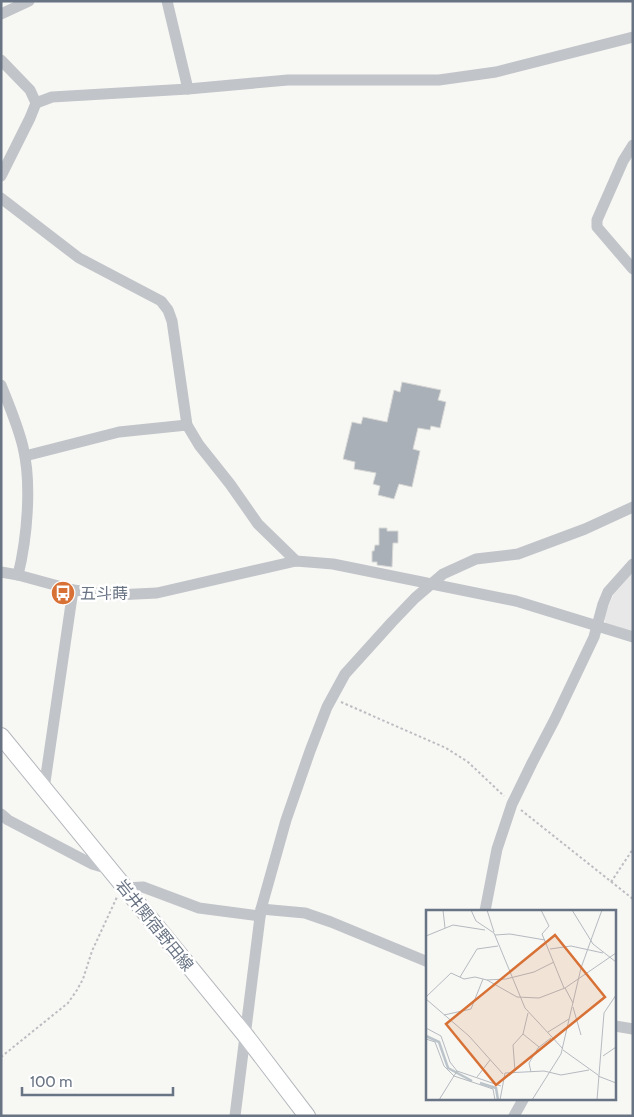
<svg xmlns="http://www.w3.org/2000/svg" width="634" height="1117" font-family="Cabin,'Noto Sans JP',sans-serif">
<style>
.built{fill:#e8e8e8}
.building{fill:#aab0b7;stroke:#d8d9d7}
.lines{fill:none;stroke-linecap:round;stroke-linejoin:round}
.secondary-casing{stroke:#b3b7bc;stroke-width:18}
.path{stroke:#bbbdc0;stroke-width:2;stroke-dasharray:2.5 2.5;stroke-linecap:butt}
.street{stroke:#c1c4c8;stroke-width:11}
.secondary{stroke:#fff;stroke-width:16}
.labels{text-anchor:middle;stroke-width:5;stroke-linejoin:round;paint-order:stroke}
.poi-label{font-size:16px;fill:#687383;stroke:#fff;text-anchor:start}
.street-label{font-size:16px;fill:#687383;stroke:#fff}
.inset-river{fill:none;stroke:#bbc4ca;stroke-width:2.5}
.inset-road{fill:none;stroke:#b5bac0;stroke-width:1}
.view{fill:#d77135;fill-opacity:0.15;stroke:#d77135;stroke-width:2.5}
.inset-edge{fill:none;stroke:#687383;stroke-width:2.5}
</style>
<rect width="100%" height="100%" fill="#f7f7f4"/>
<path class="built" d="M633,572v60l-27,-9 -3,-6 11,-23z"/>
<g class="building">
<path d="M402,382l39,8 -3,10 8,2 -6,26 -9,-2 -1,4 -12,-2 -5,21 7,2 -8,36 -13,-3 -5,15 -16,-4 2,-9 -7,-2 3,-11 -22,-4 1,-7 -12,-3 9,-37 9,2 2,-7 24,5 7,-32 6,2z"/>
<path d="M379,528h8v3h11v12h-5l-1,24 -15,-2v-3h-5v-11h2l1,-6h4z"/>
</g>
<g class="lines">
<g class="secondary-casing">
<path id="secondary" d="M1,736l245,300 61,80"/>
</g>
<g class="path">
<path d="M341,702l105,46 22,14 36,34"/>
<path d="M521,810l112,89"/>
<path d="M611,882l22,-33"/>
<path d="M1,1057l67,-54 9,-13 6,-11 9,-28 25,-54"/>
</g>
<g class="street">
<path d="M167,1l21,88"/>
<path d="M1,14l28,-13"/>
<path d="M1,60l29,30 6,13 -6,15 -29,58"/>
<path d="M36,103l16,-6 136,-8 100,-9h151l57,-8 137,-35"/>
<path d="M633,145l-10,16 -26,59v7l36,42"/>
<path d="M1,198l78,60 82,43 7,9 4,11 15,104 12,20 31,39 28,40 38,37"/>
<path d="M1,385c8,20 17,41 22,62 9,37 4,92 -5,128"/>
<path d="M25,456l94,-24 68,-7"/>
<path d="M1,572l17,3 55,15 43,5 41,-2 139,-32 37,3 183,37 117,36"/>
<path d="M44,789l29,-199"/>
<path d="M1,814l7,6 84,44 17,5"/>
<path d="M124,888l19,-1 56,21 61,8"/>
<path d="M261,909l44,4 26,9 97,40"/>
<path d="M485,911l12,-62 15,-45 20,-41 23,-44 39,-82 9,-33 5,-12 25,-28"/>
<path d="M615,1026l18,3"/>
<path d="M235,1116l26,-207 25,-89 24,-69 17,-44 18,-33 47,-52 23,-24 28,-24 33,-15 42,-5 67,-25 48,-22"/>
<path d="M514,1116l10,-18"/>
</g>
<use href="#secondary" class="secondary"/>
</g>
<defs>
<g id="bus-disc" transform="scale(1.25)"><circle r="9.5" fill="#d77135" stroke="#fff"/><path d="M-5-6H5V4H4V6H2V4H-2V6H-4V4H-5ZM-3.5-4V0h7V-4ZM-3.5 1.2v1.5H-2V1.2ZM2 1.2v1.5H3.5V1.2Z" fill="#fff"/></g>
</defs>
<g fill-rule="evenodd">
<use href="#bus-disc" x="63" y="593"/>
</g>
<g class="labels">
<g class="poi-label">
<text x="80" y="599">五斗蒔</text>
</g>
<g class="street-label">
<text transform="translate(155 925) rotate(51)" y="6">岩井関宿野田線</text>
</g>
</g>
<g transform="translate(426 910)">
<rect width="190" height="190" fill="#f7f7f4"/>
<path class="inset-river" d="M0,126l13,6 9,26 24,13M54,173l16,5 2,12"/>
<path class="inset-road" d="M17,0l2,18M45,0l5,11 18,12 31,75 38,41M61,0l7,22M115,0l8,16 -7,8 22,54M146,0l21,34 23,18M69,25l15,-1 35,6M0,26l27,-11 32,5M165,30l11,-30M124,39l21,-3 32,7M34,67l17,-28 21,-3M61,70l19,-1 28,-7 20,-10M139,78l8,15M0,87l25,-24 13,6 11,-2 12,3 30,17 22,1 26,-10 51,-35M0,89l43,37 34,38M147,97l8,28M18,105l27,-6 12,-30M0,118l15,8 9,26 7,9 44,15M122,122l21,-13M97,124l16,13M0,129l9,3 9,24 10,10 39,13 2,11M137,140l35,25M177,146l13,-9M89,161l-2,-26 10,-11 5,-21M105,162l-2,-9 9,-15 13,-10M172,166l18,7M51,167l13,-17M13,190l18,-29M74,190l5,-27 39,-2 17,4 28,-5M106,190l29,-46 20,-86 10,-28M171,190l7,-87 12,-18"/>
<path class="view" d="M129,25l50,62 -109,88 -50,-61z"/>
<rect width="190" height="190" class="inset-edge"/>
</g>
<rect width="634" height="1117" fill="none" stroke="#687383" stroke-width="5"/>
<path d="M22 1087v8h151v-8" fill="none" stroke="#687383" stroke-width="2.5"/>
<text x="30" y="1087" font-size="15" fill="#687383" stroke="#ffffff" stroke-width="4" paint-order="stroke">100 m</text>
</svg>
